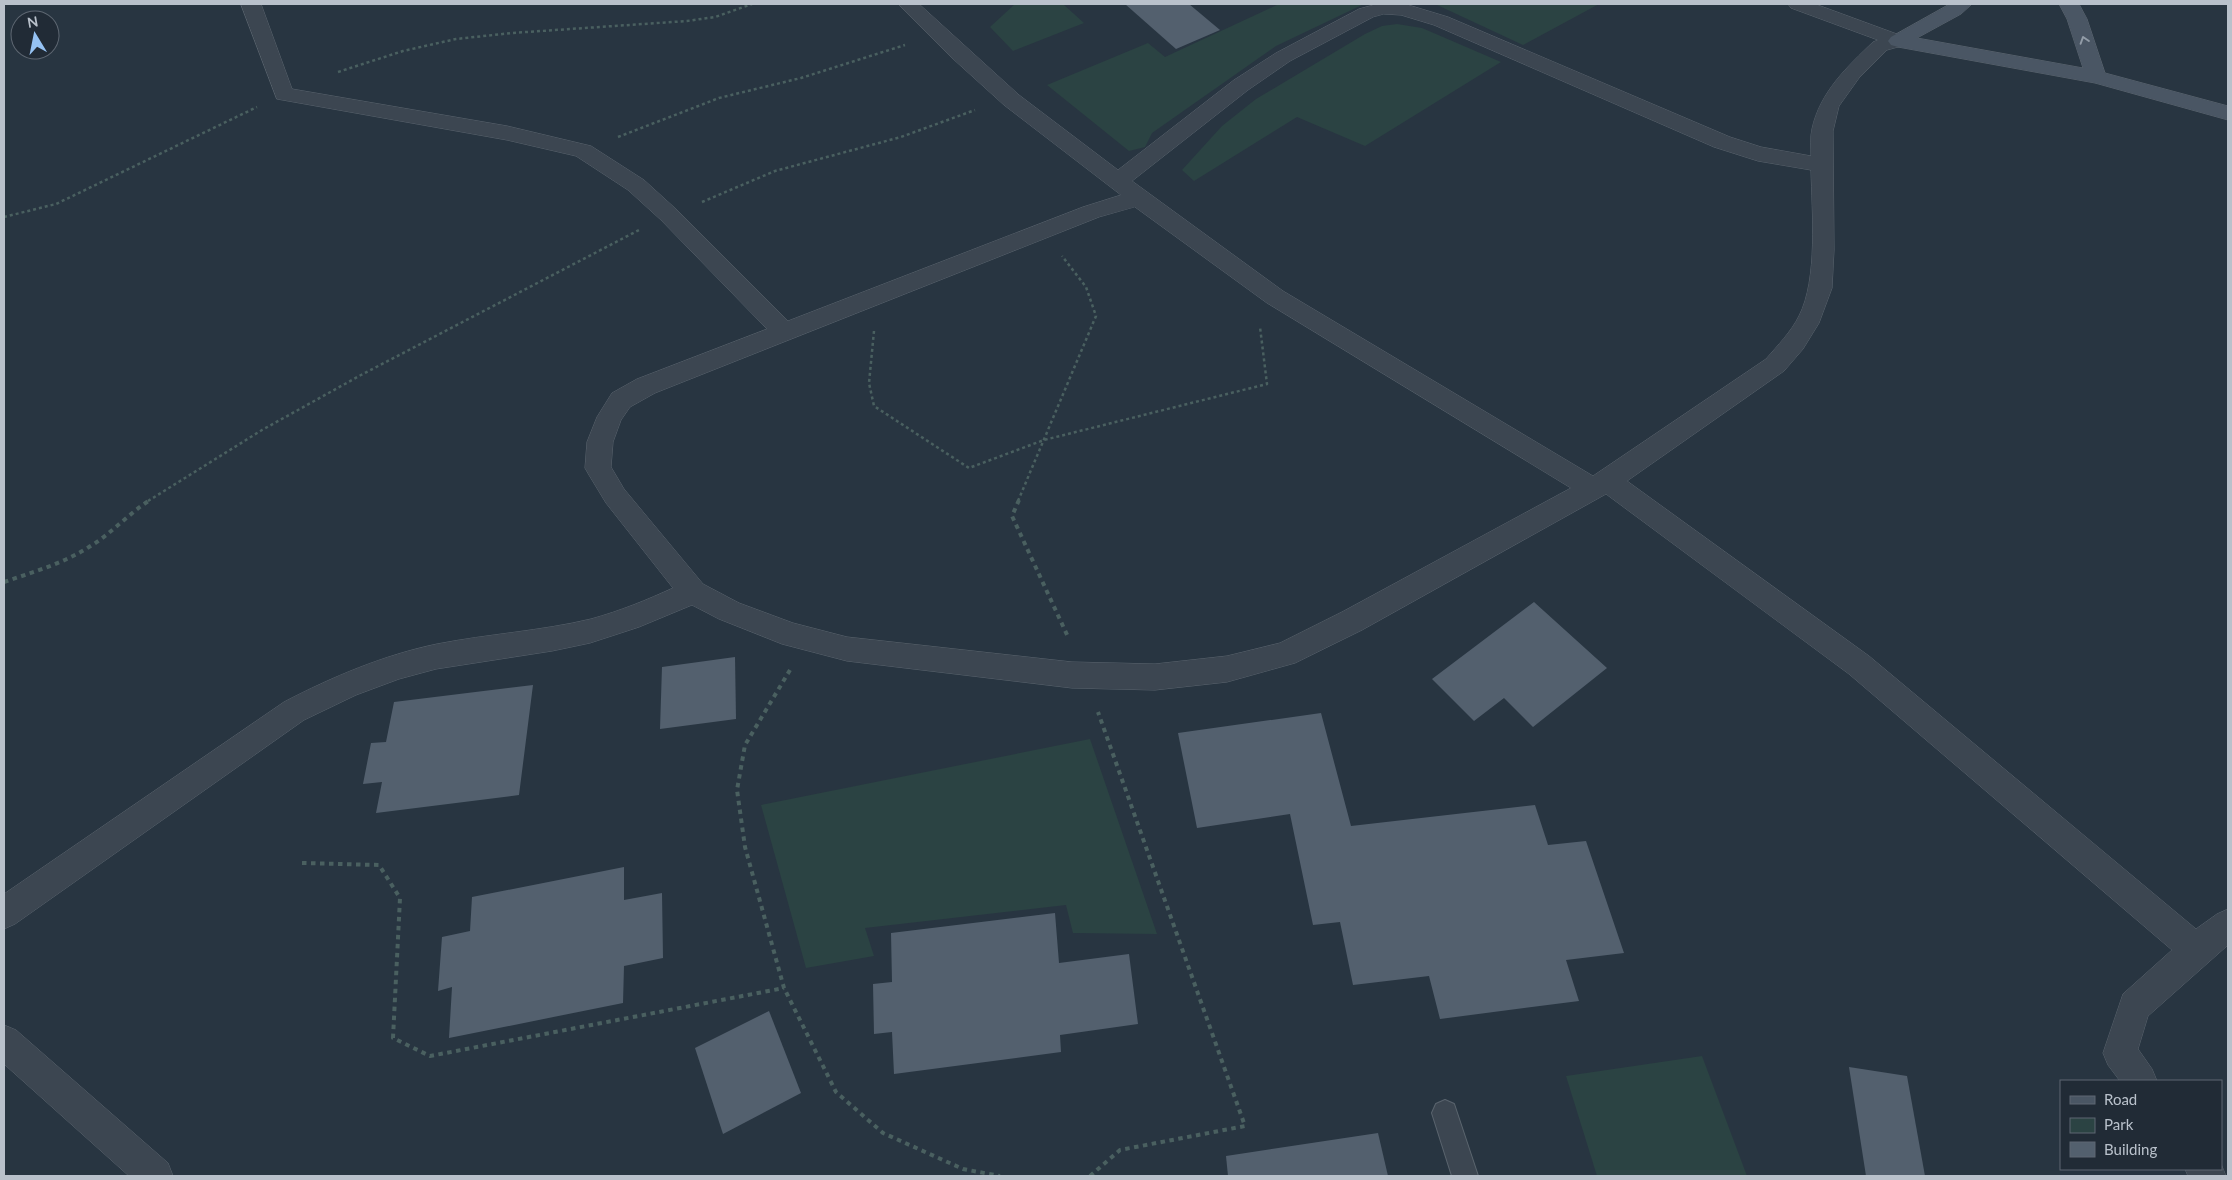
<svg xmlns="http://www.w3.org/2000/svg" width="2232" height="1180" font-family="Lato,sans-serif">
<style>
.green{fill:#2b4343}
.building{fill:#53606e}
.lines{fill:none;stroke-linecap:round;stroke-linejoin:round}
.lane-casing{stroke:#5a646e;stroke-width:2}
.street-casing{stroke:#5a646e;stroke-width:1}
.secondary-casing{stroke:#5a646e;stroke-width:1}
.path-far1{stroke:#4a6060;stroke-width:2.5;stroke-dasharray:3 3;stroke-linecap:butt}
.path{stroke:#4a6060;stroke-width:4;stroke-dasharray:4.5 4.5;stroke-linecap:butt}
.lane{fill:#3c4651;fill-rule:evenodd}
.street{fill:#3c4651;fill-rule:evenodd}
.secondary{fill:#4a5664;fill-rule:evenodd}
.oneway{stroke:#929ca7}
</style>
<rect width="100%" height="100%" fill="#283541"/>
<g class="green">
<path d="M1015,4h48l21,19 -71,28 -23,-24z"/>
<path d="M1279,4h85l-88,42 -124,87 -7,14 -16,4 -82,-66 101,-42 17,14z"/>
<path d="M1435,4h164l-76,41z"/>
<path d="M1397,24l25,4 79,34 -136,84 -68,-29 -103,64 -12,-11 40,-44 34,-27 109,-65 17,-8z"/>
<path d="M1090,739l67,195 -84,-1 -7,-28 -201,23 9,28 -68,12 -45,-163z"/>
<path d="M1702,1056l45,120h-150l-31,-100z"/>
</g>
<g class="building">
<path d="M1125,4h64l31,26 -44,19z"/>
<path d="M1534,602l73,66 -74,59 -29,-29 -30,23 -42,-42z"/>
<path d="M735,657l1,62 -76,10 2,-62z"/>
<path d="M533,685l-14,110 -143,18 6,-31 -19,2 8,-41 15,-1 8,-40z"/>
<path d="M1321,713l30,113 184,-21 13,40 38,-4 38,112 -58,7 13,41 -139,18 -11,-43 -76,9 -13,-63 -27,3 -23,-111 -93,14 -19,-95z"/>
<path d="M624,867v33l38,-7 1,65 -39,8 -1,37 -174,35 3,-51 -14,4 4,-54 28,-6 2,-34z"/>
<path d="M1055,913l4,50 70,-9 9,70 -78,11 1,17 -167,22 -2,-42 -18,2 -1,-50 19,-2 -1,-49z"/>
<path d="M769,1011l32,82 -78,41 -28,-86z"/>
<path d="M1849,1067l58,9 18,100h-59z"/>
<path d="M1378,1133l10,43h-160l-2,-20z"/>
</g>
<g class="lines">
<g class="lane-casing">
<path id="lane" d="M1445,1100l9,4 24,72h-26l-20,-63 4,-9z"/>
</g>
<g class="street-casing">
<g id="street">
<path d="M241,4h20l31,85 215,37 84,20 53,34 33,30 111,111 295,-114 38,-12 -117,-90 -53,-48 -53,-53h21l100,91 99,75 116,-90 42,-27 83,-44 18,-5h28l43,13 282,120 31,10 50,9c0,-9 -1,-19 1,-27 8,-37 35,-62 61,-87l5,-2 -87,-32 -3,-4h27l90,33 3,4 -3,4 -18,5 -28,28 -20,28 -6,25 1,119 -2,38 -13,35 -16,26 -19,22 -157,110 242,175 327,273 21,-15 11,-5v36l-80,71 -10,33 14,20 5,12h-37l-12,-16 -5,-12 20,-59 49,-44 -323,-276 -243,-180 -244,136 -67,33 -68,19 -72,8 -83,-2 -225,-27 -65,-17 -63,-25 -27,-14 -53,22 -49,16 -38,8 -116,18 -37,10 -43,16 -52,25 -289,204 -11,5v-35l280,-192c48,-25 100,-47 153,-58 51,-10 104,-13 154,-25 29,-8 56,-19 82,-31l-67,-85 -17,-28 -4,-7 2,-26 10,-25 15,-24 25,-14 130,-50 -106,-109 -33,-30 -52,-34 -69,-16 -230,-41zM1384,14l17,1 33,10 280,122 44,14 53,9c1,42 7,109 -12,146 -8,16 -21,29 -33,43l-173,117 -310,-185 -151,-110 116,-91 42,-29 83,-44zM1135,207l132,96 304,185 -229,124 -62,31 -53,13 -72,8 -83,-2 -225,-25 -54,-14 -54,-20 -36,-19 -79,-95 -13,-22 2,-25 8,-22 9,-13 25,-14 444,-176z"/>
<path d="M4,1025l12,5 152,133 5,13h-44l-125,-112z"/>
<path d="M2221,1164l5,12h-38l-3,-7h36z"/>
</g>
</g>
<g class="secondary-casing">
<path id="secondary" d="M1950,4h22l-11,10 -44,24 166,30 -16,-49 -8,-15h20l8,15 18,54 123,33v14l-133,-37 -197,-36 -7,-2 -3,-4 3,-4z"/>
</g>
<g class="path-far1">
<path d="M338,72l65,-21 53,-12 56,-6 175,-12 28,-4 37,-13"/>
<path d="M618,137l101,-39 82,-20 104,-33"/>
<path d="M702,202l73,-31 126,-34 74,-27"/>
<path d="M4,217l52,-13 201,-97"/>
<path d="M874,331l-5,52 5,23 95,62 75,-28 223,-56 -7,-57"/>
<path d="M148,501l114,-71 99,-55 278,-145"/>
<path d="M1018,501l78,-185 -10,-29 -24,-31"/>
</g>
<g class="path">
<path d="M1019,500l-7,16 57,123"/>
<path d="M4,582c29,-10 58,-18 85,-35 22,-13 39,-33 61,-47"/>
<path d="M790,670l-45,75 -8,45 8,57 39,141 52,104 47,41 80,36 37,7"/>
<path d="M302,863l77,2 21,33 -7,140 37,18 354,-68"/>
<path d="M1090,1176l30,-26 125,-24 -147,-414"/>
</g>
<use href="#lane" class="lane"/>
<use href="#street" class="street"/>
<use href="#secondary" class="secondary"/>
</g>
<defs><path id="oneway-chevron" d="M-2-3.5L2.5 0L-2 3.5" fill="none" stroke-width="1.6" stroke-linecap="round" stroke-linejoin="round" transform="scale(1.25)"/></defs>
<use class="oneway" href="#oneway-chevron" transform="translate(2084 40) rotate(-108)"/>
<rect width="2232" height="1180" fill="none" stroke="#b9c1cb" stroke-width="10"/>
<rect x="2060" y="1080" width="162" height="90" fill="#212b36" stroke="#5e6772"/>
<rect x="2070" y="1096" width="25" height="8" fill="#4a5664" stroke="#5e6772"/>
<text x="2104" y="1105" font-size="15" fill="#b9c1cb">Road</text>
<rect x="2070" y="1118" width="25" height="15" fill="#2b4343" stroke="#5e6772"/>
<text x="2104" y="1130" font-size="15" fill="#b9c1cb">Park</text>
<rect x="2070" y="1142" width="25" height="15" fill="#53606e" stroke="#5e6772"/>
<text x="2104" y="1155" font-size="15" fill="#b9c1cb">Building</text>
<g transform="translate(35 35) rotate(350)"><circle r="24" fill="#212b36" stroke="#5e6772"/>
<path d="M0-4L9 19L0 12L-9 19Z" fill="#95c2f3"/>
<text y="-8" font-size="14" font-weight="bold" text-anchor="middle" fill="#b9c1cb">N</text>
</g>
</svg>
